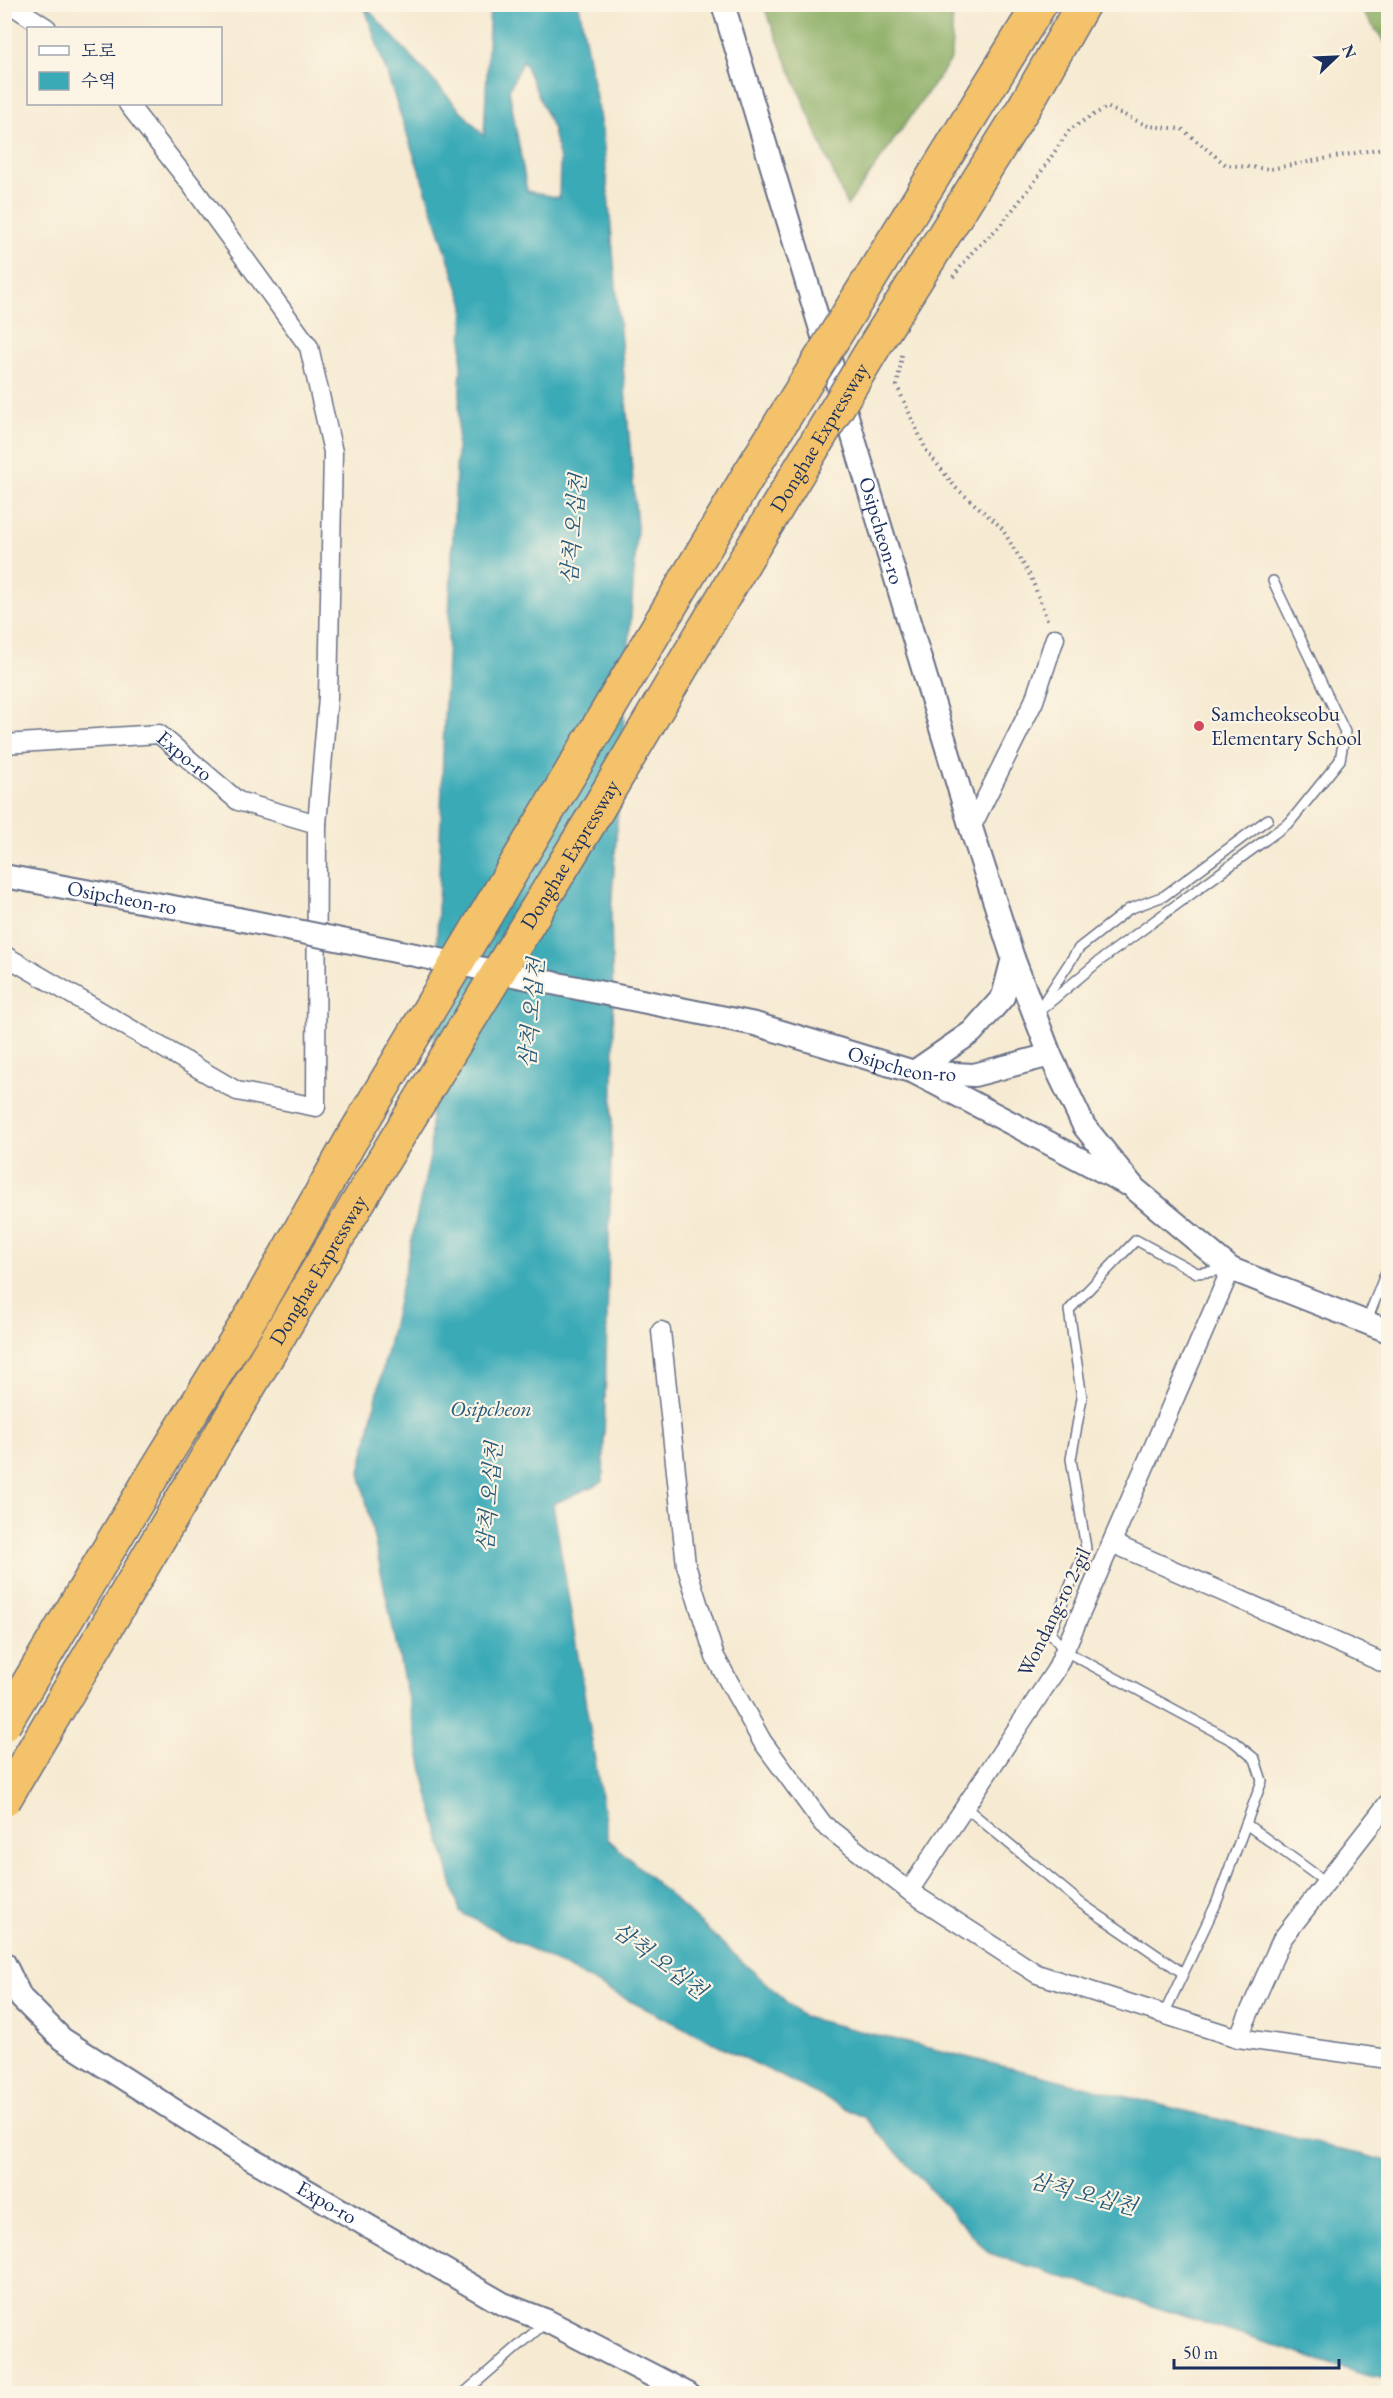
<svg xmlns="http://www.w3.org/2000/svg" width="1393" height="2398" font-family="'EB Garamond','Noto Serif KR',serif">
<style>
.forest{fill:#86aa5e;stroke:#506c5e;stroke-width:1.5}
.water{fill:#3aaab7;stroke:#2a6c8a;stroke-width:1.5;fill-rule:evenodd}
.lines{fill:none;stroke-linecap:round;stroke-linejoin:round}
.service-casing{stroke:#687087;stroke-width:12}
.minor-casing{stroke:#687087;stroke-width:21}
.tertiary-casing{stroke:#687087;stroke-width:26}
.motorway-casing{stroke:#687087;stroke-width:36}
.path{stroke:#687087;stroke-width:4;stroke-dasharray:1.5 4.5;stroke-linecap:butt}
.service{stroke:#fff;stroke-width:9}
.minor{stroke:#fff;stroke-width:18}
.tertiary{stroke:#fff;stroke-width:22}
.motorway{stroke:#f3c26a;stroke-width:33}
.tertiary-bridge-casing{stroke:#687087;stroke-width:26;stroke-linecap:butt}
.motorway-bridge-casing{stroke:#687087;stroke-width:36;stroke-linecap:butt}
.tertiary-bridge{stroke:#fff;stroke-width:22}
.motorway-bridge{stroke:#f3c26a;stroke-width:33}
.poi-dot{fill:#d1495b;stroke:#fcf5e5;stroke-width:2}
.labels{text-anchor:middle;stroke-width:4.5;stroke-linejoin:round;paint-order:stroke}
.street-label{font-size:21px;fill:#1b2f5e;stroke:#fcf5e5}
.poi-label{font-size:21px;fill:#1b2f5e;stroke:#fcf5e5;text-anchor:start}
.water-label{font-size:22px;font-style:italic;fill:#265a7d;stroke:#fcf5e5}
</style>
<rect width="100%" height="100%" fill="#fcf5e5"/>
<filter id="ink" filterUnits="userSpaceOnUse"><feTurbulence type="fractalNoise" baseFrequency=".0167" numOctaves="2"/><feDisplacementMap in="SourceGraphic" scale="12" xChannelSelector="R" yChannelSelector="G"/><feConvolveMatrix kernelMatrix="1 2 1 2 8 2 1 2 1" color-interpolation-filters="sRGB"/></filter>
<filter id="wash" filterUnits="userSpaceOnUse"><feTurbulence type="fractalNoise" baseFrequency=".008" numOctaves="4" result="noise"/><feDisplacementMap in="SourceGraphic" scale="24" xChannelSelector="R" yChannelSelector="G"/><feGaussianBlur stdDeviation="1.35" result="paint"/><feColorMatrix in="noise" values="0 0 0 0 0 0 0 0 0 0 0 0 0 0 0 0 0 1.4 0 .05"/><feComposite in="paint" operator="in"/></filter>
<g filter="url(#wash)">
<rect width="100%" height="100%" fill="#f6ead2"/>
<g class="forest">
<path d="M763,5h190l-2,55 -104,146z"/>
<path d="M1357,5h31v41z"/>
</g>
<path class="water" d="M364,5l120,131 6,-131h89l24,131 34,391 -26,387 3,129 -11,439 -50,22 55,335 195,178 585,144v218l-23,-4 -376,-122 -124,-135 -241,-120 -164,-86 -32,-118 -68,-322 70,-315 14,-435 20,-417zM523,60l29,67 8,33 -1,38 -32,-7 -18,-101z"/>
</g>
<g filter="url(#ink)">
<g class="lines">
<g class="service-casing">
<g id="service">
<path d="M1041,1006l38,-58 50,-39 35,-13 104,-77"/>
<path d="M1036,1014l62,-52 192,-140 50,-62 5,-28 -72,-151"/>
<path d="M1366,1323l22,-56"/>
<path d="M965,1807l117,97 101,69"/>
<path d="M1246,1824l81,59"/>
<path d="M1164,2014l52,-110 46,-123 -7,-22 -22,-18 -168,-90 -15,-18 36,-85 -15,-89 11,-61 -13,-88 67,-70 61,33 31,-3"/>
<path d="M463,2394l82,-71"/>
</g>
</g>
<g class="minor-casing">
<g id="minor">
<path d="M10,4l37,24"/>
<path id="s1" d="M4,744l155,-10 79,67 79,23"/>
<path d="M971,828l63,-127 21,-63"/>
<path d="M4,955l233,136 79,16 1,-283 11,-127 5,-245 -24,-105 -117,-161 -64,-82"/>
<path d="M661,1331l25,234 29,92 47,84 61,83 86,67 128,83 201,64 150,21"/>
<path d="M1112,1543l276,122"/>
<path d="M909,1891l147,-221 175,-401"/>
<path d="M1238,2038l44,-99 106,-136"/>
</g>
</g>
<g class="tertiary-casing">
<g id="tertiary">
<path id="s2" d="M723,4l248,824 42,130 37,97 34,71 51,63 96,80 157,62"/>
<path id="s3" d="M4,876l234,43"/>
<path d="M1013,958l-10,39 -31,35 -58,40 211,111"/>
<path id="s4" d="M755,1024l159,48 60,3 76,-20"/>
<path id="s5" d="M4,1963l17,35 41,41 171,109 270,156 44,17 141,73"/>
</g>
</g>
<g class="motorway-casing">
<g id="motorway">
<path d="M985,93l55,-89"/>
<path d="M1026,104l57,-100"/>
</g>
</g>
<g class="path">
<path d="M953,277l20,-26 26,-24 34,-43 37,-55 37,-22 41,19 34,3 44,36 44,4 118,-22"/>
<path d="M902,355l-5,31 29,64 30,38 45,39 30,50 17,45"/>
</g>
<use href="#service" class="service"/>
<use href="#minor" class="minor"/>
<use href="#tertiary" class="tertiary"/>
<use href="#motorway" class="motorway"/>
<g class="tertiary-bridge-casing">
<path id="tertiary-bridge" d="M238,919l517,105"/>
</g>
<g class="motorway-bridge-casing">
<g id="motorway-bridge">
<path d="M4,1724l143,-239 108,-175 95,-168 398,-666 237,-383"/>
<path id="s6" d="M4,1800l368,-621 218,-357 157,-265 130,-215 149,-238"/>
</g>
</g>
<use href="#tertiary-bridge" class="tertiary-bridge"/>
<use href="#motorway-bridge" class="motorway-bridge"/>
</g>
</g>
<circle class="poi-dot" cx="1199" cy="726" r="6"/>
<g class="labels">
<g class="street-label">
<text dy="7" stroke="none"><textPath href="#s6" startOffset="1588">Donghae Expressway</textPath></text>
<text dy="7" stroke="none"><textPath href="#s2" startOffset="550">Osipcheon-ro</textPath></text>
<text dy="7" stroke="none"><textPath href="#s1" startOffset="189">Expo-ro</textPath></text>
<text dy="7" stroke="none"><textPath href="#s6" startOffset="1102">Donghae Expressway</textPath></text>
<text dy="7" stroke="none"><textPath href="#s3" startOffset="120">Osipcheon-ro</textPath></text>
<text dy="7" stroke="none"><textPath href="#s4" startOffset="153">Osipcheon-ro</textPath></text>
<text dy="7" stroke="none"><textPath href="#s6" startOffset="616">Donghae Expressway</textPath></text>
<text transform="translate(1054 1612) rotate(-64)" y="7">Wondang-ro 2-gil</text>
<text dy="7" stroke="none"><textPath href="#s5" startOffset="408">Expo-ro</textPath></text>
</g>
<g class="poi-label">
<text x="1211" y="721">Samcheokseobu<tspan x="1211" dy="24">Elementary School</tspan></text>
</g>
<g class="water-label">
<text transform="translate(573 529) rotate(-85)" y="8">삼척 오십천</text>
<text transform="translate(531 1013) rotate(-85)" y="8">삼척 오십천</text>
<text x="491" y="1416">Osipcheon</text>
<text transform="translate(489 1497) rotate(-85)" y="8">삼척 오십천</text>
<text transform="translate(660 1960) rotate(37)" y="8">삼척 오십천</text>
<text transform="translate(1083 2193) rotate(15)" y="8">삼척 오십천</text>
</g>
</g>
<rect width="1393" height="2398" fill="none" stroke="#fcf5e5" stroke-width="24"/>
<rect x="27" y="27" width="195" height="78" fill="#fcf5e5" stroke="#a2a6af" stroke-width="1.5"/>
<rect x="39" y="46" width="30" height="9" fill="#ffffff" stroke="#a2a6af" stroke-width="1.5"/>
<text x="81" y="57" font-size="18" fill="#1b2f5e">도로</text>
<rect x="39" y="72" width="30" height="18" fill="#3aaab7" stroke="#a2a6af" stroke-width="1.5"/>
<text x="81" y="87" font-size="18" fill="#1b2f5e">수역</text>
<g transform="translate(1336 57) rotate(67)" stroke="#fcf5e5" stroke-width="4.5" paint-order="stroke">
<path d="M0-4.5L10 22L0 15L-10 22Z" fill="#1b2f5e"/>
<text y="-9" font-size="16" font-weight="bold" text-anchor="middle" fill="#1b2f5e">N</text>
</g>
<path d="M1174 2359v9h165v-9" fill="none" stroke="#1b2f5e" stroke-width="3"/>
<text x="1183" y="2359" font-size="18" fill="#1b2f5e" stroke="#fcf5e5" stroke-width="4.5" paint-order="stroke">50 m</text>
</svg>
